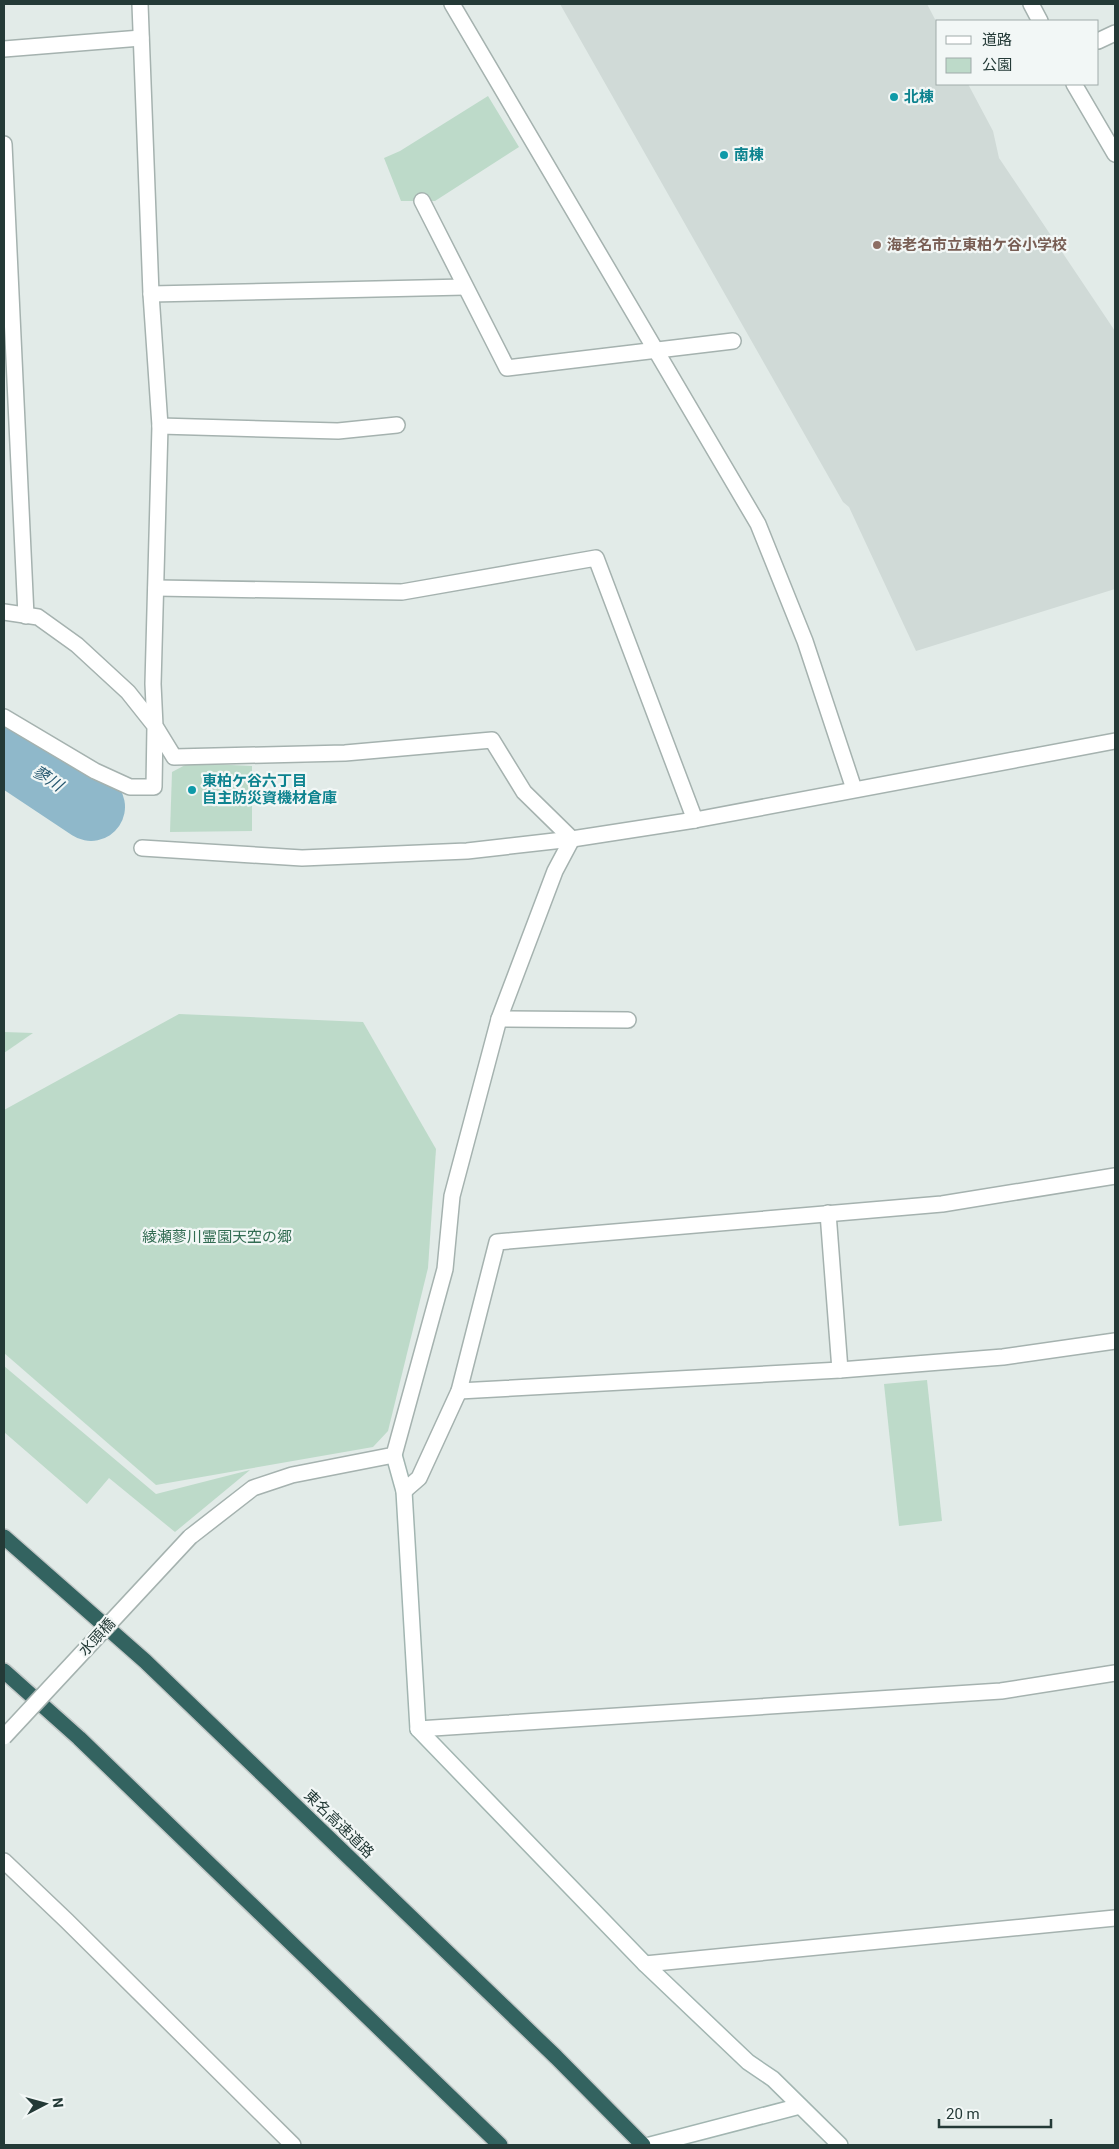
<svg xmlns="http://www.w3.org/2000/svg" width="1119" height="2149" font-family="Roboto,'Noto Sans JP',sans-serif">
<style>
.built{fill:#d0dad7}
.green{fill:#bddac9}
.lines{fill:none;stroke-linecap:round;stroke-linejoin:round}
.river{stroke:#8fb8ca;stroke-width:68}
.lane-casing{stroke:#a5b2af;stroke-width:18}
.street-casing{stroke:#a5b2af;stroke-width:18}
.secondary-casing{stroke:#a2b5b1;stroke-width:18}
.highway-casing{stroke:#c2c8c7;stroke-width:18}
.lane{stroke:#fff;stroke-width:15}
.street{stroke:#fff;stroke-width:15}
.secondary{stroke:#fff;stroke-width:15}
.highway{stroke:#336360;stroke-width:15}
.street-bridge-casing{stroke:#a5b2af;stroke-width:18;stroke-linecap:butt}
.street-bridge{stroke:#fff;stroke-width:15}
.culture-dot{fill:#0f9aa8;stroke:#f2f7f6;stroke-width:2}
.education-dot{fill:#8d6e63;stroke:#f2f7f6;stroke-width:2}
.labels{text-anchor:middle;stroke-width:4.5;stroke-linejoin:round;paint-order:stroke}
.culture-label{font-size:15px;font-weight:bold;fill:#0d838f;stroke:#f2f7f6;text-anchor:start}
.education-label{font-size:15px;font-weight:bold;fill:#785e54;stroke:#f2f7f6;text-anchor:start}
.park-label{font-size:15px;fill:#326c52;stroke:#f2f7f6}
.street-label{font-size:15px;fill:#243a37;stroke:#f2f7f6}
.water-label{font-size:16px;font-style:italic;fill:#24576f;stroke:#f2f7f6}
</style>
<rect width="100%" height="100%" fill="#e2ebe8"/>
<path class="built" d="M560,4h367l11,21v59h30l25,47 6,27 116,173v258l-199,62 -67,-144 -6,-5z"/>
<g class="green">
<path d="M488,96l31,51 -84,54h-34l-17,-43 16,-7z"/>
<path d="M189,763l63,3v65l-82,1 2,-60z"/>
<path d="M179,1014l184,8 73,127 -8,119 -40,163 -15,16 -217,38 -152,-132v-243z"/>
<path d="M4,1032l29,1 -29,20z"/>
<path d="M4,1366l152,128 94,-24 -75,62 -66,-54 -22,26 -83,-72z"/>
<path d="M927,1380l15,141 -43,5 -15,-142z"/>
</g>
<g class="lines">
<path class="river" d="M4,749l87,58"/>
<g class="lane-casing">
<path id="lane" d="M142,848l160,10 165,-7 105,-12"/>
</g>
<g class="street-casing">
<g id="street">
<path d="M140,4l11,290 9,132 -7,258 2,42 19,31 171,-4 147,-13 32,52 48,47 -17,32 -56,148 -47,177 -7,73 -51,186 -102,20 -39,13 -63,49"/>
<path d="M452,4l306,520 47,117 49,148"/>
<path d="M1031,4l9,17"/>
<path d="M1098,41l17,-8"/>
<path d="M4,49l137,-11"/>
<path d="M1074,84l41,70"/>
<path d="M4,144l22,472"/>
<path d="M422,201l85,167 226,-27"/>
<path d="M151,294l314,-7"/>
<path d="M160,426l178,5 59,-6"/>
<path d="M156,588l246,4 194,-34 99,262"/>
<path d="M4,612l34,5 39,28 51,47 27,34 -1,61h-24l-35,-16 -91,-54"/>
<path d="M572,839l123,-19 420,-79"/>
<path d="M499,1019l129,1"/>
<path d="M828,1213l12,157"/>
<path d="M459,1391l381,-21 163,-13 112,-16"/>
<path d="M404,1491l15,-13 40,-87 38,-149 445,-38 173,-28"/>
<path d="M418,1729l583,-38 114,-18"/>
<path d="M4,1861l63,60 226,224"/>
<path d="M645,1964l470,-46"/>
</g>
</g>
<g class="secondary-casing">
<g id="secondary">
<path d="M394,1455l10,36 14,238 227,235 103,98 25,17 67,66"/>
<path d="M650,2145l150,-39"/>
</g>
</g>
<g class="highway-casing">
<g id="highway">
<path d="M4,1537l141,124 411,396 87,88"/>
<path d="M4,1671l75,67 421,407"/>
</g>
</g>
<use href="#lane" class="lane"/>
<use href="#street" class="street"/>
<use href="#secondary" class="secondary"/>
<use href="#highway" class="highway"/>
<g class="street-bridge-casing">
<path id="street-bridge" d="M4,1737l186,-200"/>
</g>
<use href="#street-bridge" class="street-bridge"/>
</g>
<g class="culture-dot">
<circle cx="894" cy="97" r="5"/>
<circle cx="724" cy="155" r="5"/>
<circle cx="192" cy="790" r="5"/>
</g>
<circle class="education-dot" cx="877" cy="245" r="5"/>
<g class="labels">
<g class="culture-label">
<text x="904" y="102">北棟</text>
<text x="734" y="160">南棟</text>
<text x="202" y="786">東柏ケ谷六丁目<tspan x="202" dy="17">自主防災資機材倉庫</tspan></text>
</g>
<g class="education-label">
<text x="887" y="250">海老名市立東柏ケ谷小学校</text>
</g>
<g class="park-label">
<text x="217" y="1242">綾瀬蓼川霊園天空の郷</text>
</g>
<g class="street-label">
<text transform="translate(97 1637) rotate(-47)" y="5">水頭橋</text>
<text transform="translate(339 1824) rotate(44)" y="5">東名高速道路</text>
</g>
<g class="water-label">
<text transform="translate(48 778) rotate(33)" y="6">蓼川</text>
</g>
</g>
<rect width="1119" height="2149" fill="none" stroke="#243a37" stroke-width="10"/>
<rect x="936" y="20" width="162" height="65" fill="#f2f7f6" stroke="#a0abaa"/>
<rect x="946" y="36" width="25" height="8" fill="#ffffff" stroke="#a0abaa"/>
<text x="982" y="45" font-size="15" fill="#243a37">道路</text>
<rect x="946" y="58" width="25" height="15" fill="#bddac9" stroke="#a0abaa"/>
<text x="982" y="70" font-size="15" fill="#243a37">公園</text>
<g transform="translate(45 2104) rotate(84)" stroke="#f2f7f6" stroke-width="4" paint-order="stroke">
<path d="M0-4L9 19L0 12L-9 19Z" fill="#243a37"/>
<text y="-8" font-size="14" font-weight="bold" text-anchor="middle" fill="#243a37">N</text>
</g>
<path d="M939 2119v8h112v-8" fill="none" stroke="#243a37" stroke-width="2.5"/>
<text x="946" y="2119" font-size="15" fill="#243a37" stroke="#f2f7f6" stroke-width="4" paint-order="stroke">20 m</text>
</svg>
